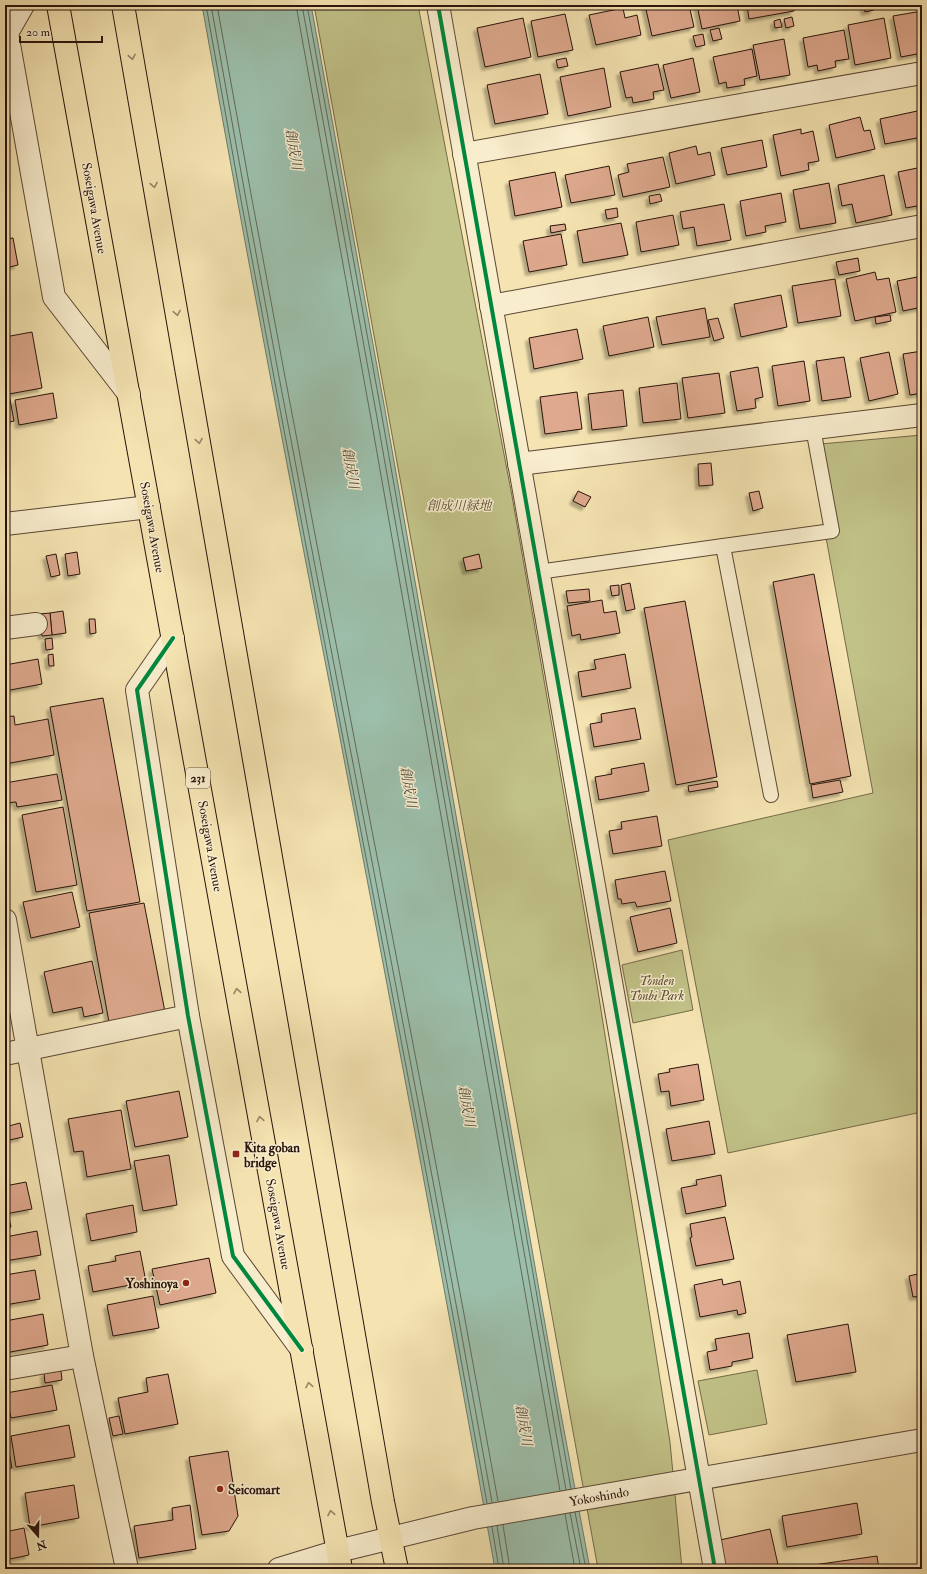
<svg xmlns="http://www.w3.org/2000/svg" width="927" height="1574" font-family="'IM FELL Double Pica','Noto Serif JP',serif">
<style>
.green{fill:#c1c288;stroke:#746a4a}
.water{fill:#9cbfab;stroke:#6e7a6b}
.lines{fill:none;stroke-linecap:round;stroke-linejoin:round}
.shore{stroke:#62695b;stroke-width:1}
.building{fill:#dea98e;stroke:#28130b;filter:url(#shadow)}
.service-casing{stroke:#5b4735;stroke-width:16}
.minor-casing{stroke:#5b4735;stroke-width:24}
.tertiary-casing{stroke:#5b4735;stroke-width:24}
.trunk-casing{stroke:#28130b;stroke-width:24}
.service{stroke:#f8edcd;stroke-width:14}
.minor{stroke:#f8edcd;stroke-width:22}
.tertiary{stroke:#f8edcd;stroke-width:22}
.trunk{stroke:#f5e4b2;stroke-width:22}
.cycleway-casing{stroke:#f8edcd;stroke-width:6}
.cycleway{stroke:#00873e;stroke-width:4}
.oneway{stroke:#998667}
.poi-dot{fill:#8f2418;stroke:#f8edcd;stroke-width:1.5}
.labels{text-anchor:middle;stroke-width:3;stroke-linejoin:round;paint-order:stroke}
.shield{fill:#f8edcd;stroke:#665445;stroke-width:1}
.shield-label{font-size:12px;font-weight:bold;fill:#28130b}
.street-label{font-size:13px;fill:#28130b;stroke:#f8edcd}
.park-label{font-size:13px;font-style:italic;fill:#5e5037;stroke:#f8edcd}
.poi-label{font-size:13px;font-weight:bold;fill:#28130b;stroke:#f8edcd;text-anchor:start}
.water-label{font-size:14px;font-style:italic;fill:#514f43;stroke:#f8edcd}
</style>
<defs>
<filter id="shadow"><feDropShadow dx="-3.5" dy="3.5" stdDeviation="1" flood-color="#0004"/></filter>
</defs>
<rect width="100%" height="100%" fill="#f5e4b2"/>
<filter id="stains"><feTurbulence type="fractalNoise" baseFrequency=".005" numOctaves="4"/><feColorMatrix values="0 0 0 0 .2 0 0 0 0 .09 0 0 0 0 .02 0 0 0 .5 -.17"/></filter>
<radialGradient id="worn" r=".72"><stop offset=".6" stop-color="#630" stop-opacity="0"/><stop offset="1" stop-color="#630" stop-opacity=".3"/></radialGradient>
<g class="green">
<path d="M314,5h104l94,491 85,489 73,457 12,127h-84z"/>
<path d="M922,435v677l-194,41 -60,-313 205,-47 -64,-348z"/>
<path d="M682,950l11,60 -60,13 -11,-58z"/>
<path d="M757,1370l10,54 -58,11 -11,-54z"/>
</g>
<path class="water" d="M202,5h109l74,405 173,988 32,171h-95c-51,-286 -105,-571 -160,-857 -46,-235 -91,-471 -133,-707z"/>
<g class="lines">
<g class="shore">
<path d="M206,5c88,501 192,998 281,1498"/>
<path d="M211,5c88,500 192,997 281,1497"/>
<path d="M217,5c88,500 192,997 281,1496"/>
<path d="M296,5l74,408 190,1078"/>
<path d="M302,5l74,407 190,1078"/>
<path d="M307,5l74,406 190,1078"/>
<path d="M575,1512l11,57"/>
<path d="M570,1513l11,56"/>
<path d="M565,1514l10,55"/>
<path d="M503,1525l7,44"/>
<path d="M497,1526l7,43"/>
<path d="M492,1527l7,42"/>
</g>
</g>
<g class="building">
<path d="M645,5h44l5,22 -42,9z"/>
<path d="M697,5h40l3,16 -38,8z"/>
<path d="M747,5h46l1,6 -45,8z"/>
<path d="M863,5h10l1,5 -9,2z"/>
<path d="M623,8l2,10 12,-3 4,20 -45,10 -7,-30z"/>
<path d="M922,11v42l-21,4 -8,-41z"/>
<path d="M565,14l8,36 -35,7 -7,-36z"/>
<path d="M792,17l2,9 -8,2 -2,-9z"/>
<path d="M523,18l8,39 -46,10 -8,-39z"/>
<path d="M884,18l7,40 -36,7 -7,-40z"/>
<path d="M780,19l2,8 -7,1 -1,-7z"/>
<path d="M719,28l3,11 -9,2 -3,-11z"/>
<path d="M844,30l5,29 -14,2 1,6 -18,4 -1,-6 -9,2 -5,-29z"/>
<path d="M703,34l2,11 -9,2 -3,-11z"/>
<path d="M784,39l6,36 -30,5 -7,-35z"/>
<path d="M752,49l5,27 -13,3 1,6 -18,3 -1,-6 -7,2 -6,-27z"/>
<path d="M566,58l2,8 -10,2 -2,-8z"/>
<path d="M693,58l7,34 -29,6 -8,-33z"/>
<path d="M658,64l6,26 -11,2 1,7 -21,4 -1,-6 -6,1 -6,-26z"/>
<path d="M604,68l7,39 -43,9 -8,-39z"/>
<path d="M540,74l8,40 -53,10 -8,-39z"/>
<path d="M922,110v27l-37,7 -5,-25z"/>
<path d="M860,117l4,14 6,-1 5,19 -39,9 -7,-33z"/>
<path d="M801,129v5l12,-3 6,30 -11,2 1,7 -28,6 -8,-41z"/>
<path d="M762,140l5,27 -40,8 -6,-27z"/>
<path d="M696,146l2,9 12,-3 5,23 -39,9 -7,-31z"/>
<path d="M663,157l7,30 -47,10 -5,-22 11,-3 -2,-8z"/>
<path d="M609,166l6,29 -44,8 -6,-28z"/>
<path d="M922,167v38l-16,3 -8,-36z"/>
<path d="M555,172l7,35 -47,9 -6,-35z"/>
<path d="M884,175l8,40 -36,8 -4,-19 -10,2 -4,-21z"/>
<path d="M829,183l7,40 -36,6 -7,-39z"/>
<path d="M781,193l5,29 -21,4 1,6 -20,4 -6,-35z"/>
<path d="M660,194l2,7 -12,3 -1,-8z"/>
<path d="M724,204l7,36 -34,6 -3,-19 -11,2 -3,-17z"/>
<path d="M617,208l1,9 -11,2 -2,-9z"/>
<path d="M673,215l6,30 -38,7 -5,-30z"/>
<path d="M621,223l7,32 -45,8 -6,-32z"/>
<path d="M565,224l1,6 -15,3 -1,-7z"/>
<path d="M561,234l6,31 -38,7 -6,-31z"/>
<path d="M13,238l5,27 -13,3v-29z"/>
<path d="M858,258l2,13 -21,4 -3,-13z"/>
<path d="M875,272l2,8 12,-2 7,34 -41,9 -9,-42z"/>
<path d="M922,276v31l-19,4 -6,-30z"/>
<path d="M835,279l6,37 -43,7 -6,-37z"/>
<path d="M781,295l6,32 -46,10 -7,-33z"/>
<path d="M705,308l5,29 -48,8 -6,-28z"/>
<path d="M890,315l1,6 -15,3 -1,-7z"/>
<path d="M648,317l6,30 -45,9 -6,-30z"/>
<path d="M718,318l6,20 -10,3 -6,-21z"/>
<path d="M577,329l6,30 -49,10 -5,-31z"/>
<path d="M32,332l10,56 -33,6 5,27 -9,2v-86z"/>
<path d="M922,351v42l-12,2 -7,-41z"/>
<path d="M889,352l9,42 -29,7 -9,-43z"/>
<path d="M844,357l7,40 -29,4 -6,-40z"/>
<path d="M804,361l6,40 -32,5 -6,-40z"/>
<path d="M758,367l5,30 -8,2 1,9 -19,3 -7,-39z"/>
<path d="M719,373l6,40 -37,5 -6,-40z"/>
<path d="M677,383l4,36 -38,4 -4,-35z"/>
<path d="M623,390l4,36 -35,4 -4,-36z"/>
<path d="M577,392l5,37 -37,5 -5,-37z"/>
<path d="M53,393l4,25 -38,7 -4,-25z"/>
<path d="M711,463l2,22 -14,1 -1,-22z"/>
<path d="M578,491l13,6 -6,10 -12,-6z"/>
<path d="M759,491l4,17 -10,3 -4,-18z"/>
<path d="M77,552l3,22 -12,2 -3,-22z"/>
<path d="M56,554l4,21 -9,2 -5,-21z"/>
<path d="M479,554l3,14 -16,3 -3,-13z"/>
<path d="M814,574l37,202 -41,8 -37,-202z"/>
<path d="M630,583l5,26 -9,2 -5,-26z"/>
<path d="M619,585v10l-7,1 -2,-10z"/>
<path d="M589,589l1,12 -22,2 -2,-12z"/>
<path d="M602,600l2,13 12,-2 4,22 -39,7 -1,-6 -8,2 -5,-30z"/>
<path d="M685,601l32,176 -41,8 -32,-177z"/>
<path d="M63,611l3,22 -14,2 -2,-22z"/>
<path d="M50,613l2,22 -10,1 -3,-22z"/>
<path d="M89,619h6l1,14 -6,1z"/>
<path d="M52,638l1,11 -7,1 -1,-11z"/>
<path d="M53,654l1,12h-5l-1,-11z"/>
<path d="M625,654l6,34 -49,9 -4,-25 18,-3 -2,-9z"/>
<path d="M38,659l4,25 -37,7v-26z"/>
<path d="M103,698l37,204 -53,9 -37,-204z"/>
<path d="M635,708l6,31 -47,8 -4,-23 12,-2 -1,-8z"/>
<path d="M14,716l1,9 33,-6 6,36 -49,9v-47z"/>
<path d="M644,763l5,28 -50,9 -4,-23 17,-3 -1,-5z"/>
<path d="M57,774l5,26 -45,7 -1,-5 -10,1 -1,-20z"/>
<path d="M840,780l3,12 -30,6 -2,-13z"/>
<path d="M717,781l1,6 -29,5 -1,-6z"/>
<path d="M63,807l14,78 -41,7 -14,-77z"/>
<path d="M657,816l5,30 -49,8 -4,-23 13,-2 -1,-7z"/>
<path d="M665,871l6,30 -34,6 -2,-5 -13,2 -1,-5h-3l-3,-19z"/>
<path d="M72,892l8,35 -49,11 -8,-36z"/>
<path d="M144,903l21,109 -56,10 -20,-109z"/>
<path d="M670,908l7,35 -39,9 -8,-35z"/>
<path d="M92,961l11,52 -19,4 -2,-10 -29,6 -9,-41z"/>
<path d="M698,1064l6,36 -33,6 -2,-15 -8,1 -3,-18 12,-2 -1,-3z"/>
<path d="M179,1091l9,46 -53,10 -9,-46z"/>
<path d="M121,1110l10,59 -44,8 -4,-26 -9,1 -6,-33z"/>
<path d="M709,1121l6,33 -43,7 -6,-32z"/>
<path d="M20,1123l3,14 -18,4v-14z"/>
<path d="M169,1155l8,50 -34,6 -9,-50z"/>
<path d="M721,1175l5,31 -40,8 -5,-26 16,-3 -1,-5z"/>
<path d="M26,1182l6,27 -27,5v-28z"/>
<path d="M133,1205l4,27 -46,9 -5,-27z"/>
<path d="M725,1217l9,42 -38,7 -6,-28 2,-1 -2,-13z"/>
<path d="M5,1218h4l2,9 -6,1z"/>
<path d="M37,1231l4,24 -36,6v-24z"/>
<path d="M140,1251l6,31 -53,10 -5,-26 28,-5 -1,-5z"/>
<path d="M209,1258l7,35 -56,12 -8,-36z"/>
<path d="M35,1270l5,29 -35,6v-30z"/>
<path d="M922,1273v23l-9,1 -4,-21z"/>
<path d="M722,1279l1,6 17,-4 6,32 -8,2 -1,-5 -37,7 -6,-32z"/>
<path d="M153,1296l6,32 -46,8 -6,-31z"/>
<path d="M43,1314l5,31 -43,8v-32z"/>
<path d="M848,1324l8,48 -60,10 -9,-47z"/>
<path d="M749,1333l4,25 -21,4v4l-22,4 -3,-18 10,-2 -2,-11z"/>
<path d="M61,1371l1,9 -17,3 -1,-10z"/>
<path d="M168,1374l10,50 -53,10 -7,-36 30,-6 -2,-14z"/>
<path d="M52,1385l5,25 -46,8 -5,-25z"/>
<path d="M119,1416l4,18 -10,2 -4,-18z"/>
<path d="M69,1425l6,32 -59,10 -5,-31z"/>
<path d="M5,1435h1l6,33 -7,1z"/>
<path d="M228,1451l10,65 -9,15 -27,4 -13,-78z"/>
<path d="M74,1485l5,33 -49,9 -5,-34z"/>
<path d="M857,1503l5,31 -75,13 -5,-31z"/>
<path d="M190,1505l6,44 -57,9 -5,-32 39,-6 -1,-12z"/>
<path d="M24,1528l5,27 -24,5v-28z"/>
<path d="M770,1529l9,40h-53l-6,-29z"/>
<path d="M877,1556l2,13h-80v-2z"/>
</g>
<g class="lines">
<g class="service-casing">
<g id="service">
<path d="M723,546l109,-15 -19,-103"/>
<path d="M538,572l185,-26 48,249"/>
</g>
</g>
<g class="minor-casing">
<g id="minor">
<path d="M23,5l-16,28 47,264 75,97"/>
<path d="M438,5l277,1564"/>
<path d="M464,154l458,-81"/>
<path d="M491,306l431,-80"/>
<path d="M519,464l403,-49"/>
<path d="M5,524l144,-17"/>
<path d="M5,628l31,-4"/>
<path d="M173,638l-36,52 51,326 45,240 69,94"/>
<path d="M5,920l77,436 45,213"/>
<path d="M5,1054l183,-38"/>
<path d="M5,1369l77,-13"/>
</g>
</g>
<g class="tertiary-casing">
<path id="tertiary" d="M279,1569l59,-18 135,-33 449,-78"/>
</g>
<g class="trunk-casing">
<g id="trunk">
<path d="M58,5l283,1564"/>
<path d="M123,5l260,1497 14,67"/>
</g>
</g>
<use href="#service" class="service"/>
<use href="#minor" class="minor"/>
<use href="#tertiary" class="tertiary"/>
<use href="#trunk" class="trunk"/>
<g class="cycleway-casing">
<g id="cycleway">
<path d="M438,5l277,1564"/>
<path d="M173,638l-36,52 51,326 45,240 69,94"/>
</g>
</g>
<use href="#cycleway" class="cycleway"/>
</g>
<defs><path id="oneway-chevron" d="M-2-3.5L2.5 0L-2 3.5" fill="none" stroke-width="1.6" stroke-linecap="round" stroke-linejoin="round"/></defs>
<g class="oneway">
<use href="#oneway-chevron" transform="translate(132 57) rotate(80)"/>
<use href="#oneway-chevron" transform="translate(154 185) rotate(80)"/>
<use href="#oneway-chevron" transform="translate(177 313) rotate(80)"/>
<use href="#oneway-chevron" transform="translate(199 441) rotate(80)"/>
<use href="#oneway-chevron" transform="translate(237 991) rotate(-100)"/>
<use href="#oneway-chevron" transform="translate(260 1119) rotate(-100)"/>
<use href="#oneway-chevron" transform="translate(309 1385) rotate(-100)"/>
<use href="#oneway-chevron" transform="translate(331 1513) rotate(-100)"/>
</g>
<g class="poi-dot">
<rect x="232" y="1150" width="8" height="8" rx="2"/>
<circle cx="186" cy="1283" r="4"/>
<circle cx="220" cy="1489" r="4"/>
</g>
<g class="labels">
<rect class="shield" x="186" y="768" width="24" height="20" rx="3"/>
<g class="shield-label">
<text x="198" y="782">231</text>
</g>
<g class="street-label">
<text transform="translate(95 208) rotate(80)" y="5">Soseigawa Avenue</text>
<text transform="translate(153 527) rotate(80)" y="5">Soseigawa Avenue</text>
<text transform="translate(211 846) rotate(80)" y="5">Soseigawa Avenue</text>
<text transform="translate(279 1224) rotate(80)" y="5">Soseigawa Avenue</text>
<text transform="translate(599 1496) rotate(-10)" y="5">Yokoshindo</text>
</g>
<g class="park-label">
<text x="459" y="510">創成川緑地</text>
<text x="657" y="985">Tonden<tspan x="657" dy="15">Tonbi Park</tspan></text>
</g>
<g class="poi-label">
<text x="244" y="1152">Kita goban<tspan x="244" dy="15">bridge</tspan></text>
<text x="178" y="1288" text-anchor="end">Yoshinoya</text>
<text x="228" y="1494">Seicomart</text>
</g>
<g class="water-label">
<text transform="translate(294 149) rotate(80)" y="5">創成川</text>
<text transform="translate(351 468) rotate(80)" y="5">創成川</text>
<text transform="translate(409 787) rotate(80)" y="5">創成川</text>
<text transform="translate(467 1106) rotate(80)" y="5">創成川</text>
<text transform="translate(524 1425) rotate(80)" y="5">創成川</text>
</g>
</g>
<rect width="927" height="1574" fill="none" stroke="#f5e4b2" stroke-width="20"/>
<rect x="6" y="6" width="915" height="1562" fill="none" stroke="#28130b" stroke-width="2"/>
<rect x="10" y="10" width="907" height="1554" fill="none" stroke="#28130b"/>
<g transform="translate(38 1536) rotate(160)" stroke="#f8edcd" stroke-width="3" paint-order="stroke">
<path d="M0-3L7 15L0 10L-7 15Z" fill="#28130b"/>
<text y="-6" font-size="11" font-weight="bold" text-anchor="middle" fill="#28130b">N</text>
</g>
<path d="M20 36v6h82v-6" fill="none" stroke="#28130b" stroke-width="2"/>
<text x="26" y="36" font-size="12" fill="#28130b" stroke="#f8edcd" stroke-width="3" paint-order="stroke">20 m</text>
<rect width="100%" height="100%" filter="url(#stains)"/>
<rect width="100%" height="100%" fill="url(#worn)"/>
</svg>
